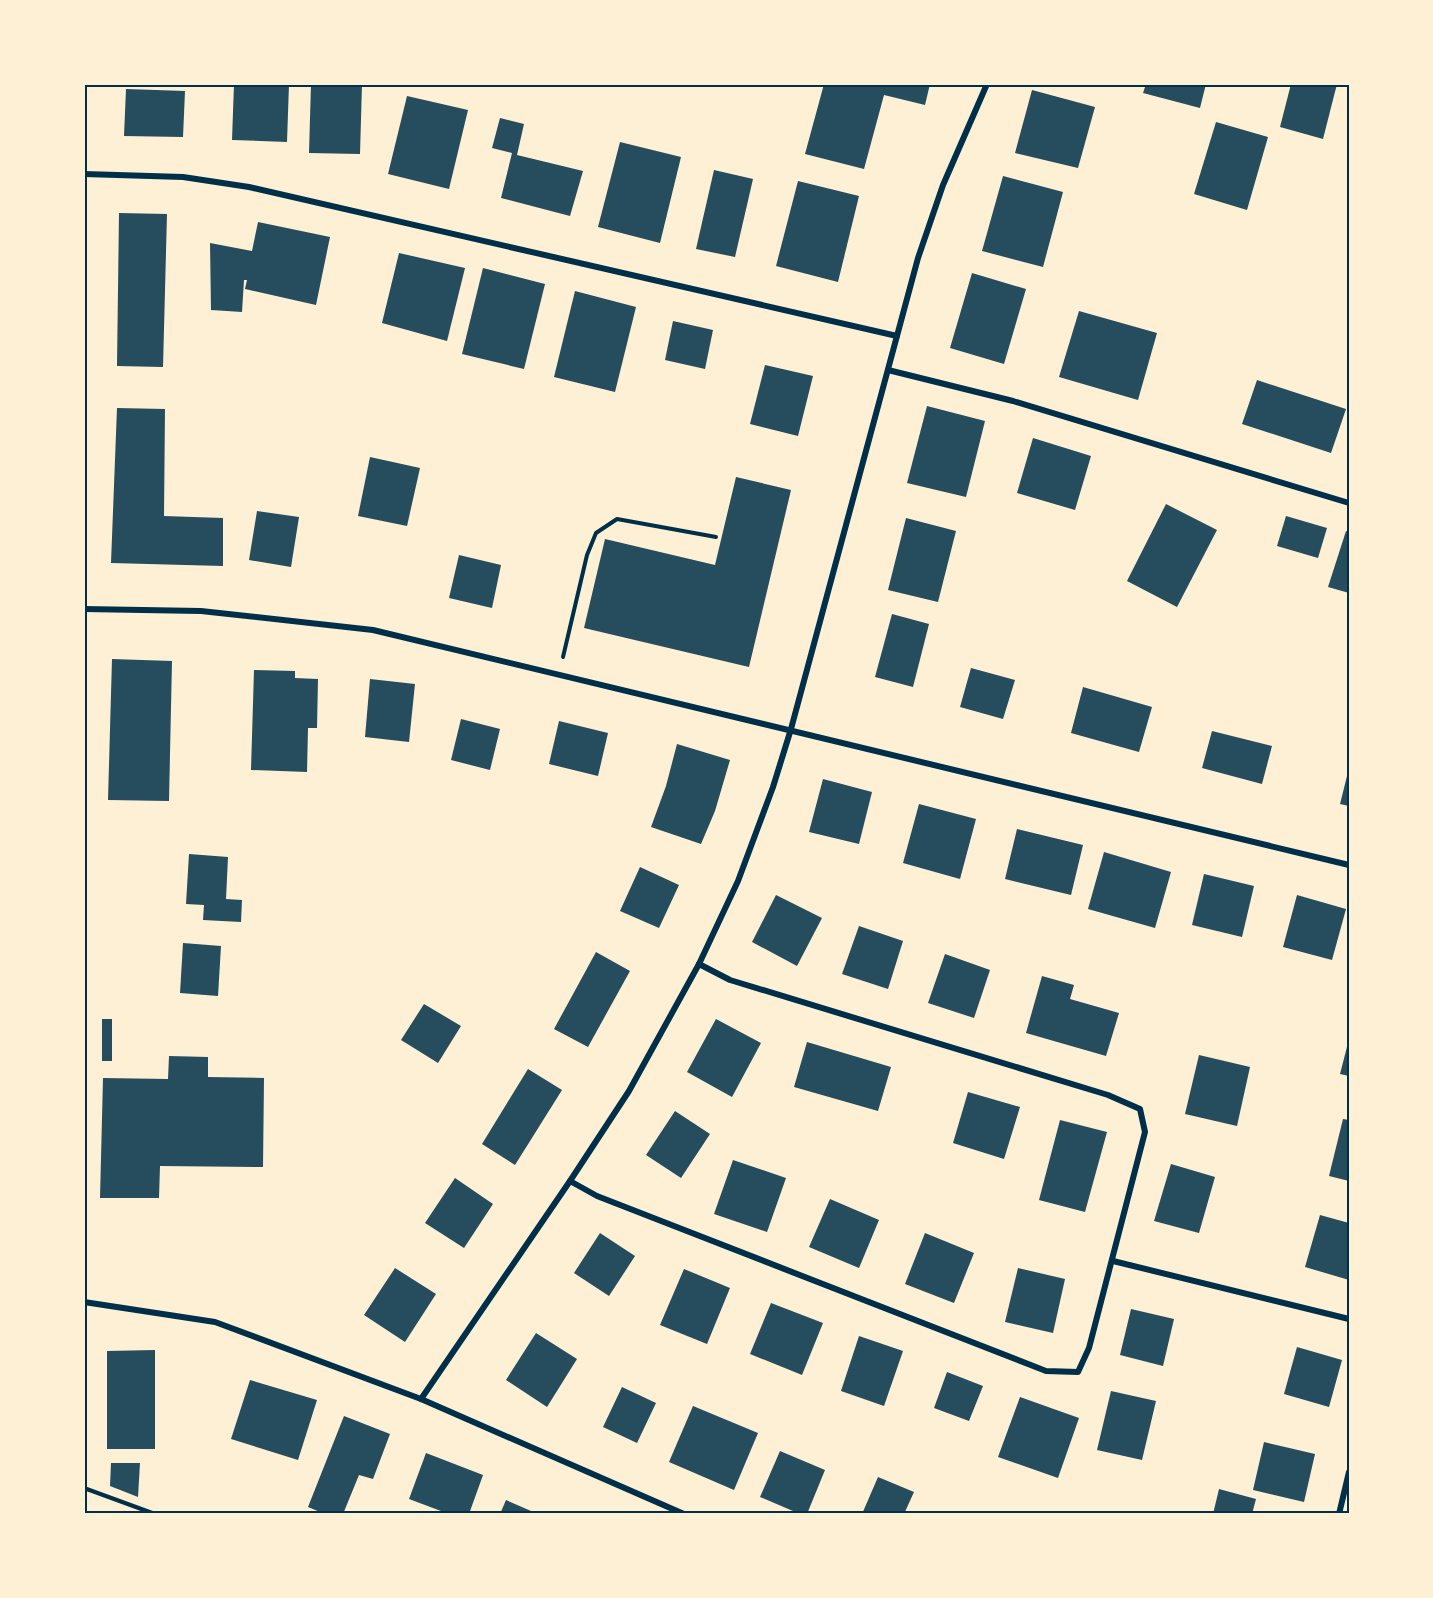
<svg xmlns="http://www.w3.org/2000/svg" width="1433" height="1598" font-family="'PT Sans Narrow',sans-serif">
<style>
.building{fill:#264d5e}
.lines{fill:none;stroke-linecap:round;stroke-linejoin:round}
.path{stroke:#003049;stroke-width:4}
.minor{stroke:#003049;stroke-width:6}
.neatline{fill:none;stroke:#003049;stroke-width:2}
</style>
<rect width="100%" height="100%" fill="#fdf0d5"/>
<g class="building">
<path d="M234,84h55l-2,58 -55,-2z"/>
<path d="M311,84h51l-2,70 -51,-1z"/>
<path d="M824,84h106l-5,21 -41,-10 -20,74 -59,-15z"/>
<path d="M1146,84h60l-6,24 -57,-15z"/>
<path d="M1291,84h46l-14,55 -43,-12z"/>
<path d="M126,89l59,2 -2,46 -59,-1z"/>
<path d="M1032,90l63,17 -17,61 -63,-15z"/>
<path d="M407,96l61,14 -19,79 -61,-15z"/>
<path d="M500,118l24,6 -7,31 66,16 -13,45 -69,-18 11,-45 -20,-5z"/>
<path d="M1216,122l52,15 -21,73 -53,-16z"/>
<path d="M620,142l61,15 -21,86 -62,-16z"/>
<path d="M714,170l39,9 -18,78 -39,-8z"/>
<path d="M1003,176l60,16 -20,75 -61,-16z"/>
<path d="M798,181l61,15 -21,86 -62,-16z"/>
<path d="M119,213l48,1 -4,153 -46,-1z"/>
<path d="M258,222l72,15 -14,68 -71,-16 2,-9h-3l-2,32 -31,-2 -1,-67 42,8z"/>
<path d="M399,253l66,15 -18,73 -65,-18z"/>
<path d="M483,268l62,16 -21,85 -62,-15z"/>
<path d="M972,273l54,16 -22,75 -54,-16z"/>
<path d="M575,291l61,16 -21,85 -61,-15z"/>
<path d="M1079,311l78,22 -19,67 -79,-23z"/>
<path d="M673,321l40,9 -8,39 -40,-9z"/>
<path d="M765,365l48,11 -15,60 -48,-12z"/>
<path d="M1257,380l89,29 -15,44 -89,-29z"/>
<path d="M927,406l58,15 -19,76 -59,-14z"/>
<path d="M117,408l48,1 -1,107 59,2v48l-112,-3z"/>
<path d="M1033,438l58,18 -16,54 -58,-17z"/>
<path d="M370,457l50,11 -13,58 -49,-10z"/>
<path d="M736,477l55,13 -42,177 -165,-39 21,-89 110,26z"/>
<path d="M1166,504l51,26 -40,77 -50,-26z"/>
<path d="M257,511l42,6 -8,50 -42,-7z"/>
<path d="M1286,516l41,12 -9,30 -41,-12z"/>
<path d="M906,518l50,13 -18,71 -50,-12z"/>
<path d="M1346,531l3,1v61l-21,-6z"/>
<path d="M459,555l42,10 -9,43 -43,-10z"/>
<path d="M892,614l37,10 -16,63 -38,-10z"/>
<path d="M112,659l60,2 -3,140 -61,-1z"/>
<path d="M971,668l44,12 -12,39 -43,-12z"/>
<path d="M254,670l41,1v7l23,1 -1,49h-9l-1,44 -56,-2z"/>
<path d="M370,679l45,5 -6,58 -44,-5z"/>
<path d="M1083,687l69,20 -13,45 -68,-19z"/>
<path d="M461,719l39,10 -10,41 -39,-10z"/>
<path d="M559,721l49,12 -10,43 -49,-12z"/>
<path d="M1212,731l60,15 -10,38 -60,-16z"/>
<path d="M677,744l53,16 -15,51 -14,33 -50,-17 15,-41z"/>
<path d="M1348,772h1v34l-9,-2z"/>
<path d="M823,779l49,13 -13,52 -50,-12z"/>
<path d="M919,804l57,15 -16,60 -57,-16z"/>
<path d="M1017,829l66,16 -12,50 -66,-16z"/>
<path d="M1104,852l67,20 -16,56 -67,-19z"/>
<path d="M189,854l39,3 -2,42 16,1 -1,22 -38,-2 1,-15 -18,-1z"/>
<path d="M640,867l39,18 -20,43 -39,-17z"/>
<path d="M1204,874l50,12 -12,51 -50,-12z"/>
<path d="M776,895l46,23 -25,48 -45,-24z"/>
<path d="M1297,895l49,14 -14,51 -49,-13z"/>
<path d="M859,926l44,15 -15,48 -46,-15z"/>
<path d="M183,943l38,3 -3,50 -38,-3z"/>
<path d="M596,952l34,19 -42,76 -34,-18z"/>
<path d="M945,954l45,16 -16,48 -46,-15z"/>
<path d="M1042,976l32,9 -4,14 49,14 -13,43 -80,-23z"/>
<path d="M424,1004l37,22 -23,37 -37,-23z"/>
<rect x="102" y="1019" width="10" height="42"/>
<path d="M716,1019l45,24 -29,54 -45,-25z"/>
<path d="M807,1042l84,25 -13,44 -84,-24z"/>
<path d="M1348,1043h1v33l-9,-2z"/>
<path d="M1199,1055l51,12 -13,59 -52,-12z"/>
<path d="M169,1056l39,1v20l56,1 -1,89 -103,-1 -1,32h-59l3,-120 65,1z"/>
<path d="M528,1069l34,21 -47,75 -33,-21z"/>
<path d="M968,1092l52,15 -16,52 -51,-16z"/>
<path d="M675,1111l35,23 -29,44 -35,-23z"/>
<path d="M1343,1119l6,1v61l-20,-5z"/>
<path d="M1060,1120l47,12 -22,80 -46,-12z"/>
<path d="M733,1160l53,18 -19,54 -53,-18z"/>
<path d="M1171,1164l44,13 -16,56 -45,-12z"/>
<path d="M455,1178l38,26 -29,44 -39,-25z"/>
<path d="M830,1199l49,21 -20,48 -50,-21z"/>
<path d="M1320,1215l29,8v57l-44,-13z"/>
<path d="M600,1233l35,23 -26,40 -35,-23z"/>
<path d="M925,1233l49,20 -20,50 -49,-19z"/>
<path d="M395,1268l41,26 -31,48 -41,-27z"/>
<path d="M1018,1268l47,11 -12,54 -48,-11z"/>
<path d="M684,1269l46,19 -23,56 -47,-19z"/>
<path d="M771,1303l52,20 -21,52 -52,-21z"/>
<path d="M1131,1309l43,10 -11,47 -43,-11z"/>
<path d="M536,1333l41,26 -30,48 -41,-27z"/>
<path d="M859,1336l44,15 -19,55 -43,-15z"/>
<path d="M1297,1347l45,13 -13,47 -45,-13z"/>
<path d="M155,1350v99h-48v-98z"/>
<path d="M947,1372l36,14 -14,35 -35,-13z"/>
<path d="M250,1380l67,20 -19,60 -67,-21z"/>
<path d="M622,1387l34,16 -19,40 -34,-16z"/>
<path d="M1111,1391l45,10 -14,59 -45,-10z"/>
<path d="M1020,1397l59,21 -21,60 -60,-21z"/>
<path d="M693,1406l65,27 -24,57 -65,-28z"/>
<path d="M344,1416l46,18 -17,45 -14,-4 -16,39h-18l-17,-7z"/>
<path d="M1264,1442l51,12 -11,48 -51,-12z"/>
<path d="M780,1451l45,19 -18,44h-7l-40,-17z"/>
<path d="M426,1453l57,22 -14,39h-20l-40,-15z"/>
<path d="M111,1463h29l-2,34 -28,-11z"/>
<path d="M878,1477l36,15 -10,22h-42z"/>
<path d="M1219,1489l37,10 -4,15h-39z"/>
<path d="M506,1500l32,14h-38z"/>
</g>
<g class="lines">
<g class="path">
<path d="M84,130l1,-46"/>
<path d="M563,657l24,-102 9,-22 21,-14 99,18"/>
<path d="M84,1488l71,26"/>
</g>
<g class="minor">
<path d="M84,174l99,3 66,10 648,149"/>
<path d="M888,370l125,31 336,102"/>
<path d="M84,609l117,2 172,19 976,235"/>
<path d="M570,1181l27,15 449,175 32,1 11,-24 56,-216 -5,-23 -32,-14 -378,-115 -31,-16"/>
<path d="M1113,1261l236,58"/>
<path d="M84,1302l131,20 206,77 263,115"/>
<path d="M421,1399l149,-218 59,-90 70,-127 39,-83 35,-94 18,-58 127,-471 25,-73 44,-101"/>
<path d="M1339,1514l10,-42"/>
</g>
</g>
<rect width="1433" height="1598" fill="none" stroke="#fdf0d5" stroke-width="171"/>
<rect x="86" y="86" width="1262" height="1426" class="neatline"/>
</svg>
